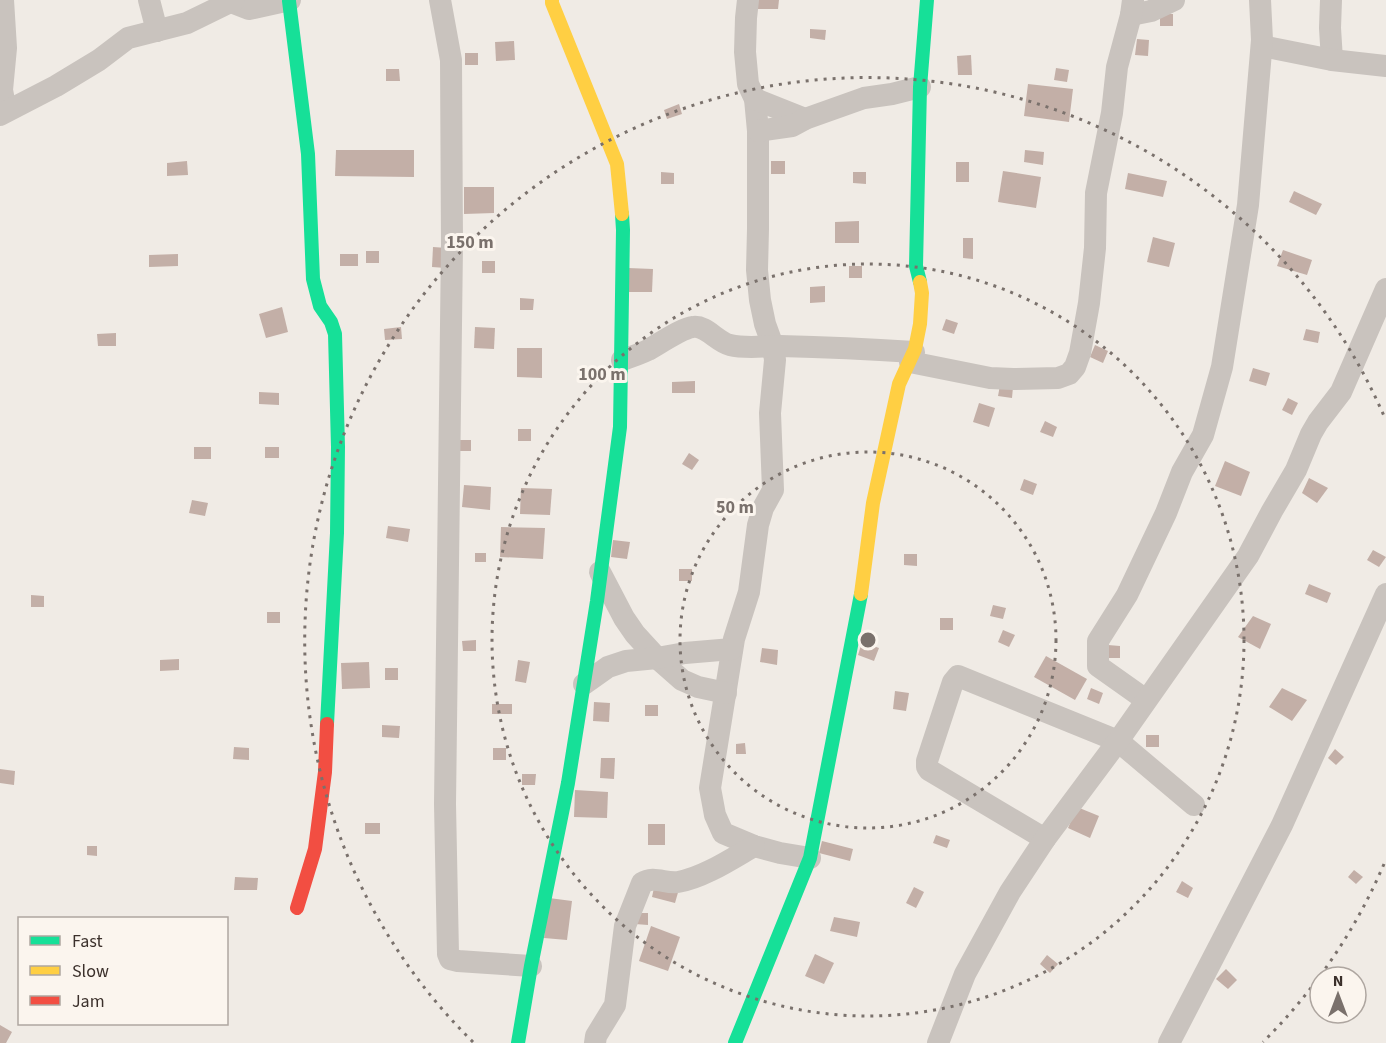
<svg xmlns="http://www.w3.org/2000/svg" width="1386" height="1043" font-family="'Source Sans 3',sans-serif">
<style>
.building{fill:#c3afa7}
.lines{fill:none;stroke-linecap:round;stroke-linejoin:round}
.street{stroke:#c9c3be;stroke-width:22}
.fast{stroke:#16e098;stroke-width:14}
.slow{stroke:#ffcf43;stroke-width:14}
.jam{stroke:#f24e42;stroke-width:14}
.ring{fill:none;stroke:#7a716c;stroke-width:3;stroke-dasharray:3 6}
.centre{fill:#7a716c;stroke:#fbf5ee;stroke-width:3}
.ring-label{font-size:18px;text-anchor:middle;font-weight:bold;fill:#7a716c;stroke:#fbf5ee;stroke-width:6;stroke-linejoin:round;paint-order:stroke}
</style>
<rect width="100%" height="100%" fill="#f0ebe5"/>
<g class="building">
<path d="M758,0h21l-1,9h-21z"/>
<rect x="1160" y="14" width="13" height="12"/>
<path d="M810,29l16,1 -1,10 -15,-2z"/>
<path d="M1137,39l12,1 -1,16 -13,-1z"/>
<path d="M514,41l1,19 -19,1 -1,-19z"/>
<rect x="465" y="53" width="13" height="12"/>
<path d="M971,55l1,20h-14l-1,-19z"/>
<path d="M1056,68l13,2 -2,12 -13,-2z"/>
<path d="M386,69h13l1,12h-14z"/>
<path d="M1028,84l45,5 -4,33 -45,-6z"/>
<path d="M679,104l3,10 -15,5 -3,-9z"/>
<path d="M336,150h78v27l-79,-1z"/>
<path d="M1025,150l19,2 -1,13 -19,-3z"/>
<path d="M187,161l1,14 -21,1v-13z"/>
<rect x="771" y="161" width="14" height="13"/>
<rect x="956" y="162" width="13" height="20"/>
<path d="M1003,171l38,6 -5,31 -38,-6z"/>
<path d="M661,172l13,1v11h-13z"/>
<path d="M853,172h13v12l-13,-1z"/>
<path d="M1128,173l39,8 -4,16 -38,-8z"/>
<path d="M464,187h30v26l-30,1z"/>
<path d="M1294,191l28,13 -6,11 -27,-13z"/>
<path d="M859,221v22h-24v-21z"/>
<path d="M1153,237l22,6 -6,24 -22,-5z"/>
<path d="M963,238h10v21l-10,-1z"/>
<path d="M433,247l14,1 -1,20 -14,-1z"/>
<path d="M1283,250l29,10 -5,15 -30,-9z"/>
<rect x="366" y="251" width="13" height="12"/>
<path d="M178,254v12l-29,1v-12z"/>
<rect x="340" y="254" width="18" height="12"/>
<rect x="482" y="261" width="13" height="12"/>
<rect x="849" y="266" width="13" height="12"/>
<path d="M628,268l25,1 -1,23h-24z"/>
<path d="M825,286v16l-15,1v-16z"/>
<path d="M520,298l14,1 -1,11h-13z"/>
<path d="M282,307l6,25 -22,6 -7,-24z"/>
<path d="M946,319l12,4 -4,11 -12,-4z"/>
<path d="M401,327l1,12 -17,1 -1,-11z"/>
<path d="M475,327l20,1 -1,21 -20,-1z"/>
<path d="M1306,329l14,3 -2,11 -15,-3z"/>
<path d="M116,333v13h-18l-1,-12z"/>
<path d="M1095,345l13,6 -5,12 -13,-6z"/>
<path d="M517,348h25v30l-25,-1z"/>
<path d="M1253,368l17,5 -4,13 -17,-5z"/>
<path d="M695,381v12h-23v-11z"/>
<path d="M1000,385l13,2 -1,11 -14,-2z"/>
<path d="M259,392l20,1v12l-20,-1z"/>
<path d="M1288,398l10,5 -6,12 -10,-5z"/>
<path d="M979,403l16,5 -6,19 -16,-5z"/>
<path d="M1045,421l12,6 -4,10 -13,-5z"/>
<rect x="518" y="429" width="13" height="12"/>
<rect x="456" y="440" width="15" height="11"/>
<rect x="194" y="447" width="17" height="12"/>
<rect x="265" y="447" width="14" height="11"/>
<path d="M689,453l10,7 -7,10 -10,-6z"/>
<path d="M1225,461l25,11 -9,24 -26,-10z"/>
<path d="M1309,478l19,10 -11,15 -15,-10z"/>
<path d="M1024,479l13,5 -4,11 -13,-5z"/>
<path d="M464,485l27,2 -1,23 -28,-3z"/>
<path d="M521,488l31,1 -2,26 -30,-1z"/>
<path d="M192,500l16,3 -3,13 -16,-3z"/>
<path d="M388,526l22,3 -2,13 -22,-4z"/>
<path d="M501,527l44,1 -2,31 -43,-2z"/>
<path d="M613,540l17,2 -3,17 -16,-2z"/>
<path d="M1373,550l13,7 -7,10 -12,-7z"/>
<rect x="475" y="553" width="11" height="9"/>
<path d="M904,554h13v12l-13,-1z"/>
<rect x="679" y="569" width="13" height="12"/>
<path d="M1309,584l22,9 -4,10 -22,-9z"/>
<path d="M31,595l13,1v11h-13z"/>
<path d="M993,605l13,3 -3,11 -13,-3z"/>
<rect x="267" y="612" width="13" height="11"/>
<path d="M1253,616l18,8 -11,25 -22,-12z"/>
<rect x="940" y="618" width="13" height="12"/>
<path d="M1003,630l12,5 -6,12 -11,-5z"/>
<path d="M476,640v11h-13l-1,-10z"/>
<path d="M862,642l17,6 -5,13 -16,-6z"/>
<path d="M1108,645l12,1v12h-12z"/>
<path d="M762,648l16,2 -1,15 -17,-3z"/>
<path d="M1046,656l41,23 -12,21 -41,-23z"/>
<path d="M179,659v11l-19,1v-11z"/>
<path d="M518,660l12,2 -4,21 -11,-2z"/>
<path d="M369,662l1,26 -28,1 -1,-26z"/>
<rect x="385" y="668" width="13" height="12"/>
<path d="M1091,688l12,5 -4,11 -12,-5z"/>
<path d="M1282,688l25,12 -15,21 -23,-14z"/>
<path d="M895,691l14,2 -3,18 -13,-2z"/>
<path d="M594,702l16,1 -1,19 -16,-1z"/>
<rect x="492" y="704" width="20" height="10"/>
<rect x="645" y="705" width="13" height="11"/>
<path d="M382,725l18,1 -1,12 -17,-1z"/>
<rect x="1146" y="735" width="13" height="12"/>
<path d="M745,743l1,11h-10v-10z"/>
<path d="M234,747l15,1v12l-16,-1z"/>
<rect x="493" y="748" width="13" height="12"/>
<path d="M1335,749l9,8 -8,8 -8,-7z"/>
<path d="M601,758h14l-1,21 -14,-1z"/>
<path d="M0,769l15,2 -1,14 -14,-2z"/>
<path d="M522,774h14l-1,11h-13z"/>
<path d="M575,790l33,2 -1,26 -33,-1z"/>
<path d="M1077,807l22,9 -9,22 -22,-10z"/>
<rect x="365" y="823" width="15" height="11"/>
<rect x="648" y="824" width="17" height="21"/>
<path d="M936,835l14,5 -3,8 -14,-5z"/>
<path d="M822,841l31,8 -3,12 -31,-8z"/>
<path d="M87,846h10v10l-10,-1z"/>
<path d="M1354,870l9,7 -7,7 -8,-7z"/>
<path d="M235,877l23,1 -1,12h-23z"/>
<path d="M1182,881l11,7 -5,10 -12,-6z"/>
<path d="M655,883l24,6 -4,14 -23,-6z"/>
<path d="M914,887l10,5 -8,16 -10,-5z"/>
<path d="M549,898l23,3 -5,39 -23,-2z"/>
<path d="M635,913h13v12l-13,-1z"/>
<path d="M834,917l26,5 -3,15 -27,-6z"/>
<path d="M651,926l29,11 -12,34 -29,-10z"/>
<path d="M815,954l19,9 -10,21 -19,-8z"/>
<path d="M1047,955l11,9 -8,9 -10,-9z"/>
<path d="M1226,969l11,11 -9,9 -12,-10z"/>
<path d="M0,1025l12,7 -6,11h-6z"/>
</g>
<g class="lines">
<g class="street">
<path d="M3,0l3,48 -4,42 4,21"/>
<path d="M149,0l8,31"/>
<path d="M440,0l11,60 1,185 -7,559 3,150 2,5 8,2 73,5"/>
<path d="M748,0l-2,18 -1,34 3,32 7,15 3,32v98l-1,41 3,30 5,24 8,22 2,14 -5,53 3,77 -10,18 -5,17 -9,67 -15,47 -24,149 5,27 8,18 31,13 26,7 30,5"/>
<path d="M1331,0l-1,28 2,32"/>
<path d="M231,2l18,7 41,-9"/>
<path d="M1131,15l20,-4 23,-11"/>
<path d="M1262,46l70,14 54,6"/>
<path d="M755,99l50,20"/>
<path d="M0,115l56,-29 43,-26 29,-22 59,-15 47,-23"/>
<path d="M758,131l34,-5 13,-7 59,-21 28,-4 28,-7"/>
<path d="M622,360c9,-3 18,-6 26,-10 11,-6 34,-22 45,-23 13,-2 24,15 37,18 16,4 34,1 50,1 45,1 89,3 134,6"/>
<path d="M910,362l80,16 23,1 45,-1 11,-4 6,-7 5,-14 9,-50 6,-55 1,-55 16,-80 5,-46 14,-52 2,-15"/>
<path d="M600,572l24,46 11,16 22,24 25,22 16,7 28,6"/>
<path d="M584,684l24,-17 18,-6 31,-3 28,-5 47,-4"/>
<path d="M1146,700l-48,-34v-25l29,-46 39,-82 16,-41 21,-37 19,-68 26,-162 14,-165 -2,-40"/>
<path d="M1045,839l-116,-69 -2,-3v-6l26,-79 5,-6 160,65 76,64"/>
<path d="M595,1043l1,-7 19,-31 10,-79 17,-43c12,-8 23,1 36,-1 25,-4 55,-24 76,-36"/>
<path d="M938,1043l27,-69 45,-82 35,-53 73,-98 130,-185 24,-45 24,-41 15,-36 7,-12 23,-30 45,-103"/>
<path d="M1169,1043l113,-218 104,-231"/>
</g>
<g class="fast">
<path d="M289,1l19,153 5,125 7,27 11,16 4,12 3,113 -1,86 -10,191"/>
<path d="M920,282l-4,-16 4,-179 7,-87"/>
<path d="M518,1043l13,-77 37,-183 29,-182 23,-174 3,-197 -1,-16"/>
<path d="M735,1043l75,-185 51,-264"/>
</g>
<g class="slow">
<path d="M552,0v3l65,161 5,50"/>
<path d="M861,594l12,-91 26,-119 16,-35 5,-25 2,-31 -2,-11"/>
</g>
<path class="jam" d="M297,908l18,-59 10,-77 2,-48"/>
</g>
<g class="ring">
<circle cx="868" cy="640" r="188"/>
<circle cx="868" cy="640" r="376"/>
<path d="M1384 864A563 563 0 0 1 1263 1042M473 1042A563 563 0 1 1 1384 416"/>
</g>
<circle cx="868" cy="640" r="9" class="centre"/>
<g class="ring-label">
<text x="470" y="248">150 m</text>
<text x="602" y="380">100 m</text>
<text x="735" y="513">50 m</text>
</g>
<rect x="18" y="917" width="210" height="108" fill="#fbf5ee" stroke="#aea6a0" stroke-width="1.5"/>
<rect x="30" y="936" width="30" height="9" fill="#16e098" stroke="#aea6a0" stroke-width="1.5"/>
<text x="72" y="947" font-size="18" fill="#3b302b">Fast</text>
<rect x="30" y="966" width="30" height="9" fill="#ffcf43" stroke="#aea6a0" stroke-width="1.5"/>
<text x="72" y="977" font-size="18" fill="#3b302b">Slow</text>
<rect x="30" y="996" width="30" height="9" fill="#f24e42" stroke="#aea6a0" stroke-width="1.5"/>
<text x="72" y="1007" font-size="18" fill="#3b302b">Jam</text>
<g transform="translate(1338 995)"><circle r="28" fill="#fbf5ee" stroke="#aea6a0" stroke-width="1.5"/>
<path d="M0-4.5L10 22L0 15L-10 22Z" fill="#7a716c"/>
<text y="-9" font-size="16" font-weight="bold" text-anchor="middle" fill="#3b302b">N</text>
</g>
</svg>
